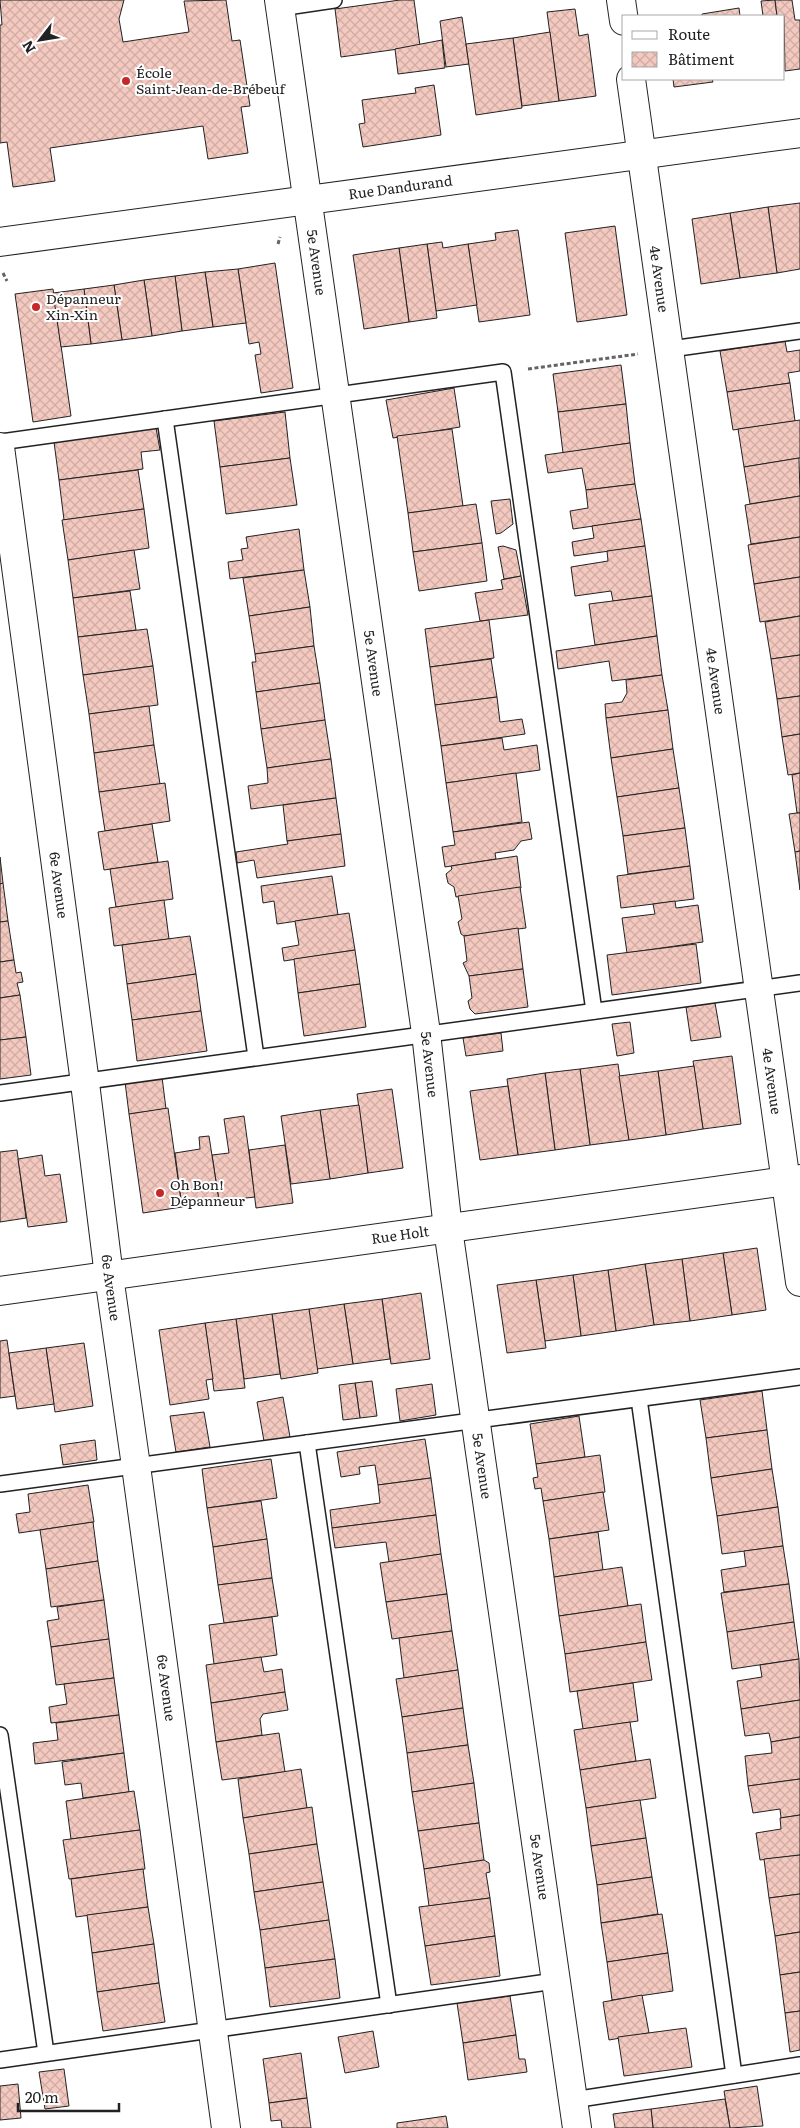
<svg xmlns="http://www.w3.org/2000/svg" width="800" height="2128" font-family="Literata,serif">
<style>
.building{fill:url(#building-cross-hatch);stroke:#222}
.lines{fill:none;stroke-linecap:round;stroke-linejoin:round}
.lane-casing{stroke:#222;stroke-width:18}
.street-casing{stroke:#222;stroke-width:30}
.path{stroke:#646464;stroke-width:3;stroke-dasharray:4 2.5;stroke-linecap:butt}
.lane{stroke:#fff;stroke-width:15}
.street{stroke:#fff;stroke-width:28}
.poi-dot{fill:#c62828;stroke:#fff;stroke-width:2}
.labels{text-anchor:middle;stroke-width:4;stroke-linejoin:round;paint-order:stroke}
.poi-label{font-size:14px;fill:#222;stroke:#fff;text-anchor:start}
.street-label{font-size:14px;fill:#222;stroke:#fff}
</style>
<defs>
<pattern id="building-cross-hatch" width="8" height="8" patternUnits="userSpaceOnUse" patternTransform="scale(1.25)"><rect width="8" height="8" fill="#f3c9c0"/><path d="M0 0l8 8M0 8l8-8" fill="none" stroke="#d0aca5"/></pattern>
</defs>
<rect width="100%" height="100%" fill="#fff"/>
<g class="building">
<path d="M0,0h124l-5,19 4,23 66,-10 -5,-31 42,-1 6,41 8,-1 10,66 -9,1 7,46 -40,6 -5,-33 -153,22 5,33 -42,6 -6,-45 -7,1v-118h2z"/>
<path d="M400,0h14l6,46 -79,11 -6,-48z"/>
<path d="M775,0l2,16h-14l-2,-15z"/>
<path d="M775,0h17l3,20h5v49l-15,2 -1,-55h-7z"/>
<path d="M739,8l1,8h-38v-2z"/>
<path d="M575,9l4,27 9,-2 8,62 -37,5 -12,-89z"/>
<path d="M462,17l7,47 -23,3 -6,-46z"/>
<path d="M550,32l9,69 -37,5 -9,-68z"/>
<path d="M513,38l9,70 -46,7 -10,-71z"/>
<path d="M442,40l3,28 -47,6 -3,-25z"/>
<path d="M673,79h39l1,3 -39,5z"/>
<path d="M434,85l7,50 -78,12 -4,-23 6,-1 -3,-23 54,-7 -1,-5z"/>
<path d="M800,203v66l-23,4 -9,-66z"/>
<path d="M768,207l9,66 -37,5 -10,-65z"/>
<path d="M730,213l10,65 -39,6 -9,-65z"/>
<path d="M615,226l12,89 -50,7 -12,-89z"/>
<path d="M518,230l12,85 -51,7 -11,-78 28,-4 -1,-7z"/>
<path d="M442,242l1,6 25,-4 9,61 -41,6 -9,-67z"/>
<path d="M427,244l10,74 -28,4 -10,-74z"/>
<path d="M399,248l10,74 -45,7 -11,-74z"/>
<path d="M275,263l18,125 -32,5 -6,-38 6,-1 -2,-12 -10,2 -11,-75z"/>
<path d="M238,269l8,54 -33,4 -8,-55z"/>
<path d="M205,272l8,55 -31,4 -7,-55z"/>
<path d="M175,276l7,55 -30,5 -8,-56z"/>
<path d="M144,280l8,56 -30,4 -8,-55z"/>
<path d="M114,285l8,55 -31,4 -7,-55z"/>
<path d="M53,289l18,127 -38,6 -18,-128z"/>
<path d="M84,289l7,55 -30,3 -8,-54z"/>
<path d="M785,341l2,11 13,-2v21l-12,2 2,10 -63,9 -7,-41z"/>
<path d="M621,365l5,39 -68,8 -5,-38z"/>
<path d="M790,383l5,38 -62,9 -6,-38z"/>
<path d="M454,388l6,39 -67,11 -7,-38z"/>
<path d="M626,404l4,39 -67,10 -5,-41z"/>
<path d="M285,412l5,46 -70,9 -6,-46z"/>
<path d="M800,420v38l-56,9 -6,-38z"/>
<path d="M156,428l4,22 -19,2 2,17 -84,11 -5,-38z"/>
<path d="M452,429l11,77 -55,7 -11,-77z"/>
<path d="M630,443l5,41 -49,6 -4,-22 -34,5 -3,-18z"/>
<path d="M290,458l7,47 -71,9 -6,-47z"/>
<path d="M799,458l1,38 -50,8 -6,-37z"/>
<path d="M138,470l6,39 -80,11 -5,-40z"/>
<path d="M635,484l6,35 -68,10 -3,-18 18,-3 -2,-18z"/>
<path d="M800,496v41l-49,7 -6,-39z"/>
<path d="M510,499l3,25 -12,9 -5,1 -5,-33z"/>
<path d="M476,504l6,39 -69,9 -5,-39z"/>
<path d="M144,509l5,39 -81,12 -6,-40z"/>
<path d="M641,519l4,27 -71,10 -2,-14 22,-4 -2,-12z"/>
<path d="M299,529l5,41 -74,9 -2,-17 15,-2 -2,-11 7,-1 -2,-11z"/>
<path d="M800,537v40l-46,7 -6,-39z"/>
<path d="M482,543l5,38 -68,10 -6,-39z"/>
<path d="M503,546l13,4 5,26 -17,3 -6,-32z"/>
<path d="M645,546l7,50 -39,5 -2,-10 -36,5 -4,-29 37,-6 -1,-10z"/>
<path d="M134,550l6,39 -67,9 -5,-38z"/>
<path d="M304,570l6,37 -61,9 -6,-38z"/>
<path d="M521,576l7,39 -48,6 -5,-28 28,-4 -2,-9z"/>
<path d="M800,577v39l-40,6 -6,-38z"/>
<path d="M130,591l6,39 -58,7 -5,-39z"/>
<path d="M652,596l5,40 -62,9 -6,-41z"/>
<path d="M310,607l4,39 -59,8 -6,-38z"/>
<path d="M800,616v39l-29,4 -6,-37z"/>
<path d="M489,620l5,38 -64,9 -5,-38z"/>
<path d="M147,629l6,37 -70,9 -5,-38z"/>
<path d="M657,636l5,39 -50,6 -3,-20 -51,8 -2,-18z"/>
<path d="M314,646l6,37 -64,9 -4,-30h4l-1,-8z"/>
<path d="M800,655v41l-23,3 -6,-40z"/>
<path d="M491,659l6,38 -62,8 -5,-38z"/>
<path d="M153,666l5,39 -69,9 -6,-39z"/>
<path d="M662,675l6,35 -62,8 -1,-14 17,-2 5,-9 -1,-13z"/>
<path d="M320,683l5,37 -64,9 -5,-37z"/>
<path d="M800,696v38l-18,3 -5,-38z"/>
<path d="M497,697l3,25 22,-3 3,15 -84,12 -6,-41z"/>
<path d="M149,706l5,39 -60,8 -5,-39z"/>
<path d="M668,710l5,39 -62,9 -5,-40z"/>
<path d="M325,720l6,39 -64,9 -6,-39z"/>
<path d="M800,734v39l-12,2 -6,-38z"/>
<path d="M502,738l2,12 33,-5 3,25 -94,13 -5,-37z"/>
<path d="M154,745l6,39 -61,8 -5,-39z"/>
<path d="M673,749l6,39 -62,9 -6,-39z"/>
<path d="M331,759l5,39 -85,11 -3,-23 20,-3 -1,-15z"/>
<path d="M516,773l6,49 -69,10 -7,-49z"/>
<path d="M800,773v40h-3l-5,-38z"/>
<path d="M165,783l5,38 -65,10 -6,-39z"/>
<path d="M679,788l6,40 -62,8 -6,-39z"/>
<path d="M336,798l5,36 -54,7 -4,-36z"/>
<path d="M797,813h3v38l-5,1 -6,-38z"/>
<path d="M529,822l3,17 -11,2 -7,9 -19,3 1,6 -51,8 -3,-20 13,-2 -2,-13z"/>
<path d="M152,824l6,38 -54,8 -6,-38z"/>
<path d="M685,828l5,38 -62,8 -5,-38z"/>
<path d="M341,834l4,32 -88,12 -3,-18 -17,3 -1,-11 52,-8 -1,-3z"/>
<path d="M800,851v39l-5,-38z"/>
<path d="M517,856l4,32 -65,9 -2,-10 -6,-4 -2,-9 6,-5 -1,-3z"/>
<path d="M0,857l3,26 -3,1z"/>
<path d="M168,861l5,38 -57,8 -6,-38z"/>
<path d="M690,866l4,33 -73,9 -4,-32z"/>
<path d="M332,876l6,39 -61,9 -3,-23 -11,2 -2,-17z"/>
<path d="M3,883l5,38 -8,1v-38z"/>
<path d="M520,887l6,41 -62,8 -3,-2 -3,-12 4,-3 -4,-23z"/>
<path d="M164,900l5,39 -55,7 -5,-38z"/>
<path d="M675,901l1,7 22,-3 5,37 -76,11 -5,-35 33,-4 -2,-10z"/>
<path d="M349,913l6,37 -71,11 -2,-13 17,-3 -4,-24z"/>
<path d="M8,921l6,39 -14,2v-40z"/>
<path d="M518,928l5,41 -54,7 -6,-13 4,-2 -3,-25z"/>
<path d="M190,936l6,38 -69,10 -5,-39z"/>
<path d="M696,944l5,39 -89,12 -5,-40z"/>
<path d="M355,950l5,34 -62,9 -4,-34z"/>
<path d="M14,960l2,13 5,-1 2,10 -6,1 3,12 -20,3v-36z"/>
<path d="M523,969l5,38 -53,7 -5,-5 -2,-8 4,-3 -3,-22z"/>
<path d="M196,974l5,37 -69,9 -5,-36z"/>
<path d="M360,984l6,43 -62,9 -6,-43z"/>
<path d="M20,995l6,42 -26,3v-42z"/>
<path d="M715,1003l6,34 -30,4 -5,-34z"/>
<path d="M201,1011l6,40 -70,10 -5,-41z"/>
<path d="M630,1022l4,31 -17,3 -5,-32z"/>
<path d="M501,1033l2,18 -37,5 -3,-18z"/>
<path d="M26,1037l5,38 -31,4v-39z"/>
<path d="M732,1056l9,68 -38,5 -10,-68z"/>
<path d="M618,1064l11,76 -39,5 -10,-76z"/>
<path d="M694,1066l9,63 -37,6 -8,-64z"/>
<path d="M580,1069l10,76 -35,5 -10,-77z"/>
<path d="M658,1071l8,64 -37,5 -10,-64z"/>
<path d="M545,1073l10,77 -37,5 -11,-76z"/>
<path d="M162,1077l4,32 -37,5 -4,-32z"/>
<path d="M508,1086l10,69 -38,5 -10,-69z"/>
<path d="M392,1089l11,79 -35,5 -11,-79z"/>
<path d="M359,1105l9,68 -38,6 -10,-69z"/>
<path d="M168,1108l14,99 -39,6 -14,-99z"/>
<path d="M320,1110l10,69 -39,5 -10,-68z"/>
<path d="M244,1116l11,81 -36,4 -7,-46 17,-2 -5,-34z"/>
<path d="M209,1136l10,65 -37,6 -7,-54 25,-4 -1,-12z"/>
<path d="M285,1145l8,58 -37,5 -7,-58z"/>
<path d="M17,1150l9,68 -26,4v-70z"/>
<path d="M42,1155l3,21 15,-2 7,48 -39,5 -10,-68z"/>
<path d="M757,1248l9,62 -34,5 -9,-62z"/>
<path d="M723,1253l9,62 -42,6 -8,-62z"/>
<path d="M682,1259l8,62 -36,4 -9,-61z"/>
<path d="M645,1264l9,61 -38,6 -8,-61z"/>
<path d="M608,1270l8,61 -35,5 -8,-61z"/>
<path d="M573,1275l8,61 -36,5 -9,-61z"/>
<path d="M536,1280l10,68 -39,5 -10,-68z"/>
<path d="M421,1293l9,66 -39,5 -9,-65z"/>
<path d="M382,1299l8,60 -37,5 -9,-60z"/>
<path d="M344,1304l9,60 -36,5 -8,-60z"/>
<path d="M309,1309l9,64 -37,6 -9,-65z"/>
<path d="M272,1314l8,60 -36,5 -8,-60z"/>
<path d="M236,1319l9,69 -31,3 -9,-68z"/>
<path d="M205,1323l8,56 -7,1 3,19 -39,6 -11,-75z"/>
<path d="M7,1340l8,56 -15,2v-57z"/>
<path d="M84,1343l9,63 -38,6 -9,-64z"/>
<path d="M46,1348l8,56 -37,5 -8,-56z"/>
<path d="M372,1381l5,35 -17,2 -5,-35z"/>
<path d="M355,1383l5,35 -17,2 -4,-35z"/>
<path d="M432,1384l4,31 -36,6 -4,-32z"/>
<path d="M762,1391l5,39 -61,8 -6,-38z"/>
<path d="M283,1397l7,40 -26,4 -7,-39z"/>
<path d="M204,1412l6,35 -34,5 -6,-36z"/>
<path d="M579,1416l6,41 -49,7 -6,-40z"/>
<path d="M767,1430l5,39 -61,9 -5,-40z"/>
<path d="M425,1439l6,39 -53,7 -3,-20 -16,2 1,7 -19,3 -4,-25z"/>
<path d="M95,1440l2,20 -34,5 -3,-20z"/>
<path d="M600,1455l5,37 -62,9 -2,-13 -6,1 -2,-11 5,-1 -2,-13z"/>
<path d="M271,1459l6,39 -70,10 -5,-39z"/>
<path d="M772,1469l6,38 -61,9 -6,-38z"/>
<path d="M431,1478l5,37 -104,13 -2,-18 50,-7 -2,-18z"/>
<path d="M88,1485l6,37 -75,11 -3,-19 14,-2 -2,-18z"/>
<path d="M603,1492l6,38 -60,9 -6,-38z"/>
<path d="M261,1501l6,38 -54,8 -6,-39z"/>
<path d="M778,1507l5,39 -61,8 -5,-38z"/>
<path d="M436,1515l5,39 -52,8 -3,-20 -51,6 -3,-20z"/>
<path d="M93,1522l5,39 -52,8 -6,-39z"/>
<path d="M598,1532l5,38 -49,7 -5,-38z"/>
<path d="M267,1539l5,39 -54,7 -5,-38z"/>
<path d="M783,1546l6,38 -65,8 -3,-22 25,-4 -2,-15z"/>
<path d="M441,1554l6,40 -61,8 -6,-39z"/>
<path d="M98,1561l6,39 -53,7 -5,-38z"/>
<path d="M622,1567l6,39 -69,10 -5,-39z"/>
<path d="M272,1578l6,38 -54,7 -6,-38z"/>
<path d="M789,1584l5,38 -67,10 -6,-39z"/>
<path d="M447,1594l5,37 -60,8 -6,-37z"/>
<path d="M104,1600l5,39 -58,8 -4,-26 12,-2 -2,-12z"/>
<path d="M641,1604l5,38 -81,12 -6,-38z"/>
<path d="M272,1617l5,38 -63,9 -5,-39z"/>
<path d="M794,1622l5,37 -67,10 -5,-37z"/>
<path d="M452,1631l6,39 -54,8 -5,-40z"/>
<path d="M109,1639l5,39 -58,7 -5,-38z"/>
<path d="M646,1642l6,38 -82,12 -5,-38z"/>
<path d="M261,1657l3,15 18,-3 3,23 -74,11 -5,-38z"/>
<path d="M799,1659l1,41 -59,9 -4,-28 25,-4 -2,-12z"/>
<path d="M458,1670l5,38 -61,9 -6,-38z"/>
<path d="M114,1678l5,37 -68,8 -2,-16 18,-3 -3,-20z"/>
<path d="M633,1683l5,38 -55,8 -6,-38z"/>
<path d="M285,1692l3,18 -25,4 -3,5 2,16 -46,7 -5,-39z"/>
<path d="M800,1700v37l-29,5 -2,-9 -24,3 -4,-27z"/>
<path d="M463,1708l5,37 -61,8 -5,-36z"/>
<path d="M119,1715l5,38 -89,11 -2,-21 25,-3 -2,-17z"/>
<path d="M630,1722l6,39 -56,9 -6,-40z"/>
<path d="M279,1733l6,39 -63,8 -6,-38z"/>
<path d="M800,1737v42l-52,7 -3,-30 27,-3 -1,-11z"/>
<path d="M468,1745l6,38 -62,9 -5,-39z"/>
<path d="M124,1753l5,39 -46,6 -2,-15 -16,2 -3,-23z"/>
<path d="M650,1759l6,39 -70,10 -6,-38z"/>
<path d="M301,1769l6,39 -64,10 -5,-39z"/>
<path d="M800,1779v36l-19,3 -1,-9 -27,4 -5,-27z"/>
<path d="M474,1783l5,40 -61,8 -6,-39z"/>
<path d="M134,1791l6,39 -69,9 -5,-38z"/>
<path d="M640,1800l6,38 -55,8 -5,-38z"/>
<path d="M312,1807l5,37 -68,10 -6,-36z"/>
<path d="M800,1815v40l-40,5 -4,-27 25,-4 -1,-11z"/>
<path d="M479,1823l5,37 -60,9 -6,-38z"/>
<path d="M140,1830l5,39 -76,10 -6,-39z"/>
<path d="M646,1838l6,39 -55,8 -6,-39z"/>
<path d="M317,1844l6,38 -69,10 -5,-38z"/>
<path d="M800,1855v39l-31,4 -5,-39z"/>
<path d="M484,1860l5,3 1,9 -4,1 4,25 -61,8 -5,-37z"/>
<path d="M143,1869l5,38 -72,10 -5,-38z"/>
<path d="M652,1877l6,37 -57,9 -4,-38z"/>
<path d="M323,1882l6,38 -69,10 -6,-38z"/>
<path d="M800,1894v38l-25,4 -6,-38z"/>
<path d="M490,1898l5,38 -70,10 -6,-39z"/>
<path d="M148,1907l6,37 -62,9 -5,-38z"/>
<path d="M662,1914l6,39 -61,9 -6,-39z"/>
<path d="M329,1920l6,39 -70,9 -5,-38z"/>
<path d="M800,1932v40l-20,3 -5,-39z"/>
<path d="M495,1936l5,40 -69,9 -6,-39z"/>
<path d="M154,1944l5,39 -62,9 -5,-39z"/>
<path d="M668,1953l5,38 -61,9 -5,-38z"/>
<path d="M335,1959l5,39 -70,9 -5,-39z"/>
<path d="M800,1972v39l-15,2 -5,-38z"/>
<path d="M159,1983l6,39 -62,9 -6,-39z"/>
<path d="M642,1995l7,38 -40,7 -6,-38z"/>
<path d="M510,1996l6,39 -53,8 -6,-40z"/>
<path d="M800,2011v39l-10,2 -5,-39z"/>
<path d="M686,2028l6,39 -68,9 -6,-39z"/>
<path d="M373,2031l6,36 -34,6 -7,-36z"/>
<path d="M516,2035l3,24h6l2,13 -59,8 -5,-37z"/>
<path d="M301,2053l6,45 -38,5 -6,-44z"/>
<path d="M64,2069l5,37 -24,3 -6,-37z"/>
<path d="M18,2084l3,34 -21,2v-34z"/>
<path d="M757,2086l6,40 -33,2 -6,-37z"/>
<path d="M307,2098l4,30h-29l-1,-8 -10,1 -2,-18z"/>
<path d="M725,2099l5,29h-77l-2,-19z"/>
<path d="M651,2109l2,19h-38l-2,-14z"/>
<path d="M446,2116l2,12h-51v-5z"/>
</g>
<g class="lines">
<g class="lane-casing">
<g id="lane">
<path d="M280,8l54,-8"/>
<path d="M671,349l129,-18"/>
<path d="M165,419l91,638"/>
<path d="M0,442l503,-70 91,639"/>
<path d="M0,1093l800,-110"/>
<path d="M639,1399l95,676"/>
<path d="M307,1443l82,562"/>
<path d="M0,1484l800,-107"/>
<path d="M0,1735l46,318"/>
<path d="M0,2060l555,-79"/>
<path d="M573,2100l227,-35"/>
</g>
</g>
<g class="street-casing">
<g id="street">
<path id="s1" d="M279,0l147,1033 22,196 129,899"/>
<path d="M621,0l3,21"/>
<path id="s2" d="M631,79l169,1203"/>
<path id="s3" d="M0,242l800,-109"/>
<path id="s4" d="M0,447l85,636 24,193 27,190 90,662"/>
<path id="s5" d="M0,1291l800,-112"/>
</g>
</g>
<g class="path">
<path d="M278,244l2,-7"/>
<path d="M3,273l4,8"/>
<path d="M528,369l110,-15"/>
</g>
<use href="#lane" class="lane"/>
<use href="#street" class="street"/>
</g>
<g class="poi-dot">
<circle cx="126" cy="81" r="5"/>
<circle cx="36" cy="307" r="5"/>
<circle cx="160" cy="1193" r="5"/>
</g>
<g class="labels">
<g class="poi-label">
<text x="136" y="78">École<tspan x="136" dy="16">Saint-Jean-de-Brébeuf</tspan></text>
<text x="46" y="304">Dépanneur<tspan x="46" dy="16">Xin-Xin</tspan></text>
<text x="170" y="1190">Oh Bon!<tspan x="170" dy="16">Dépanneur</tspan></text>
</g>
<g class="street-label">
<text dy="5" stroke="none"><textPath href="#s3" startOffset="404">Rue Dandurand</textPath></text>
<text dy="5" stroke="none"><textPath href="#s1" startOffset="265">5e Avenue</textPath></text>
<text dy="5" stroke="none"><textPath href="#s2" startOffset="202">4e Avenue</textPath></text>
<text dy="5" stroke="none"><textPath href="#s1" startOffset="670">5e Avenue</textPath></text>
<text dy="5" stroke="none"><textPath href="#s2" startOffset="608">4e Avenue</textPath></text>
<text dy="5" stroke="none"><textPath href="#s4" startOffset="442">6e Avenue</textPath></text>
<text dy="5" stroke="none"><textPath href="#s1" startOffset="1075">5e Avenue</textPath></text>
<text dy="5" stroke="none"><textPath href="#s2" startOffset="1012">4e Avenue</textPath></text>
<text dy="5" stroke="none"><textPath href="#s5" startOffset="404">Rue Holt</textPath></text>
<text dy="5" stroke="none"><textPath href="#s4" startOffset="848">6e Avenue</textPath></text>
<text dy="5" stroke="none"><textPath href="#s1" startOffset="1480">5e Avenue</textPath></text>
<text dy="5" stroke="none"><textPath href="#s4" startOffset="1252">6e Avenue</textPath></text>
<text dy="5" stroke="none"><textPath href="#s1" startOffset="1885">5e Avenue</textPath></text>
</g>
</g>
<rect x="622" y="15" width="162" height="65" fill="#ffffff" stroke="#a7a7a7"/>
<rect x="632" y="31" width="25" height="8" fill="#ffffff" stroke="#a7a7a7"/>
<text x="668" y="40" font-size="15" fill="#222222">Route</text>
<rect x="632" y="52" width="25" height="15" fill="url(#building-cross-hatch)" stroke="#a7a7a7"/>
<text x="668" y="65" font-size="15" fill="#222222">Bâtiment</text>
<g transform="translate(40 40) rotate(239)" stroke="#ffffff" stroke-width="4" paint-order="stroke">
<path d="M0-4L9 19L0 12L-9 19Z" fill="#222222"/>
<text y="-8" font-size="14" font-weight="bold" text-anchor="middle" fill="#222222">N</text>
</g>
<path d="M18 2103v8h101v-8" fill="none" stroke="#222222" stroke-width="2.5"/>
<text x="25" y="2103" font-size="15" fill="#222222" stroke="#ffffff" stroke-width="4" paint-order="stroke">20 m</text>
</svg>
